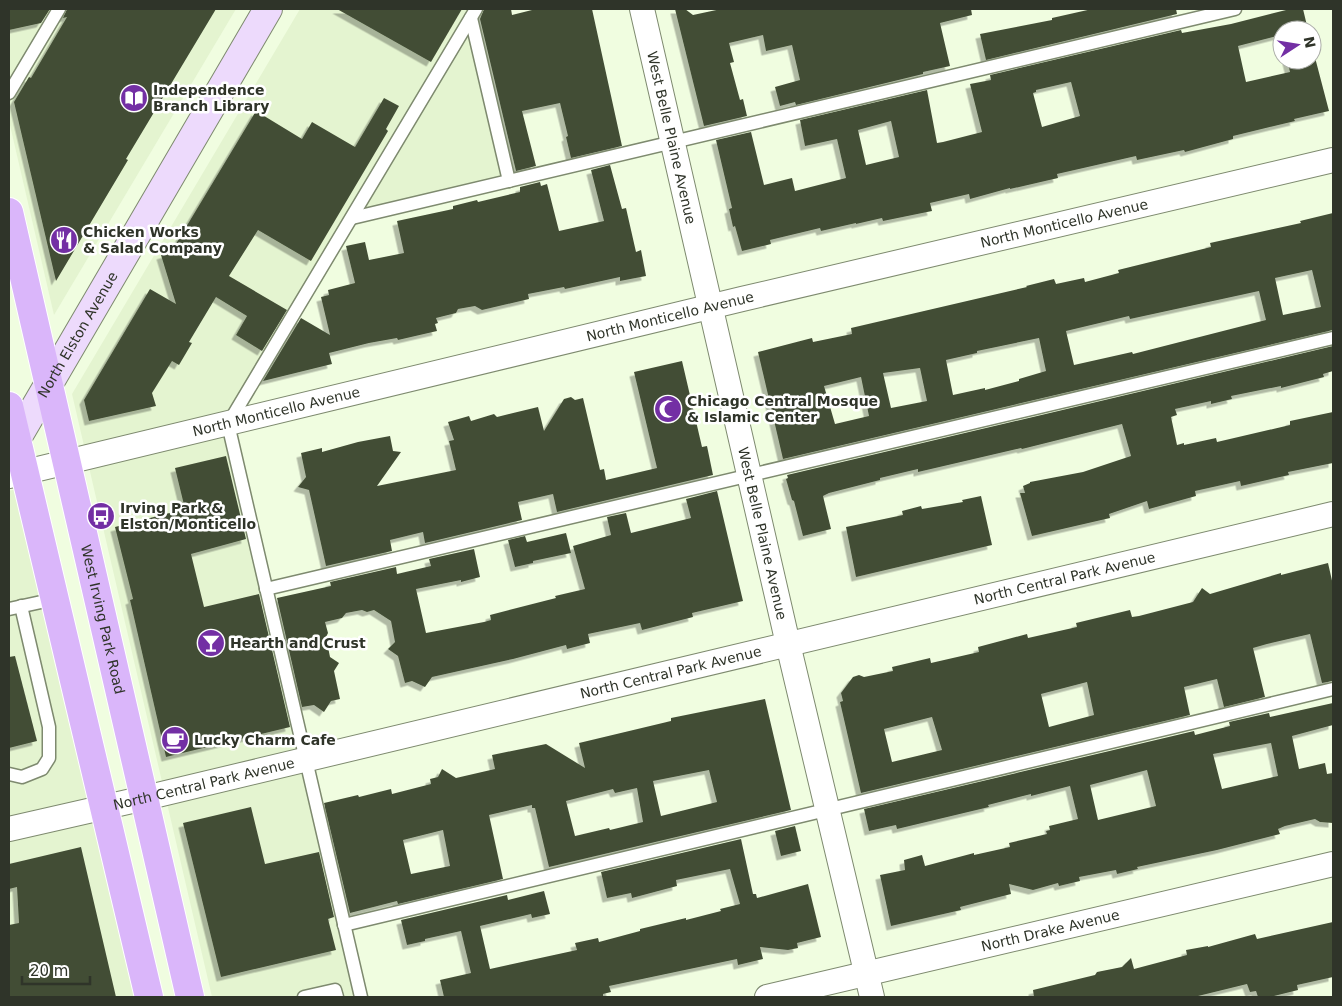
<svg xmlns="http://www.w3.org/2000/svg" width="1342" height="1006" font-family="'DejaVu Sans',sans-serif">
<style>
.built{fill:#e4f4d0}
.building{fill:#434e36;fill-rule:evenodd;filter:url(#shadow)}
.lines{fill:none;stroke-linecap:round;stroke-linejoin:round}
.lane-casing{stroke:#7e8a6f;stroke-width:15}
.street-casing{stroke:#7e8a6f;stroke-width:26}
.secondary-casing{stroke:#7e8a6f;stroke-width:30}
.primary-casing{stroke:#fff;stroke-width:30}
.lane{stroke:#fff;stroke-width:12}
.street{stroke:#fff;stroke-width:24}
.secondary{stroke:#eddafc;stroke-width:28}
.primary{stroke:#dab6fa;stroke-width:28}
.labels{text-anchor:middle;stroke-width:5;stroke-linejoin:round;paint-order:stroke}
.poi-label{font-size:14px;font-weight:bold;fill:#2f3429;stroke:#fff;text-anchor:start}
.street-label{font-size:14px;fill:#2f3429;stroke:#fff}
</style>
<defs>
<filter id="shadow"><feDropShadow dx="-4.5" dy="4.5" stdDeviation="0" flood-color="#0004"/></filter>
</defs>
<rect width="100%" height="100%" fill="#f0fde0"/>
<g class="built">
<path d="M9,9h227l-182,306 -45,-194z"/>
<path d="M300,9h172l34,167 -157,38 -124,207 134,576h-147l-140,-603z"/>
<path d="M20,488l117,509h-128v-506z"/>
</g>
<g class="building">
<path d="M9,9h41l-9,14 -32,7z"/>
<path d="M67,9h4v1l1,-1h144l-90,150 2,1 -72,121 -42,-179 15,-25 2,1 36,-61 -4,1z"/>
<path d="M337,9h125l-31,53z"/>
<path d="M484,9h27l1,6 24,-6h56l30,137 -51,12 -5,-21 2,-1 -8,-33 -38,8 14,55 -20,5 -36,-152z"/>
<path d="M675,9h10l8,6 28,-6h250l1,6 -32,8 10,43 -27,6v2l-127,31 -1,-3 -15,4 -5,-19 25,-7 -8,-35 -26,6 -3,-16 -34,8 5,19 -4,1 10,37 3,-1 4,17 -43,10z"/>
<path d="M1092,9h84l1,5 -191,46 -6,-26 72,-14v-2z"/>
<path d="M1290,9h13l5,21h-26v9l-1,-4 -43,11 8,36 44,-10 -3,-12h25v-14l17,65 -35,8 1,2 -62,15v3l-48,13 -1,-2 -47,10 -1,-4 -79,18 1,4 -48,11v-1l-40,11 -1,-5 -39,9 2,8 -49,10 -1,-3 -26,6v-1l-35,8 -1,-3 -50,12 1,4 -29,7 -7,-25 -2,1 -4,-18 3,-1 -16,-68 35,-8 13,53 28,-7 3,13 51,-13 -9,-39 -32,7 -5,-26 127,-30 10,53 6,-1 39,-10 -12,-48 21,-4 -1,-5 191,-45 1,3 49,-9zM1071,82l9,34 -38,11 -9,-34 3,-1v-2zM891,121l8,36 -33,8 -8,-35z"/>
<path d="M384,98l15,8 -13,23 2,2 -77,130 -53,-31 -29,46 58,34 -25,41 -26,-16 11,-19 -31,-19 -27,45 3,1 -13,22 -7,-4 -20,32 4,13 -67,15 -5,-21 66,-111 26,15 -15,-49 10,-3 85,-141 46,28 10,-17 43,25z"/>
<path d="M610,165l12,44 4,-1 10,44 5,-2 5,26 -26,5v-4l-55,12 -1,-2 -36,7 1,5 -47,11 -7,-4 -17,3 -2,4 -20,5 2,5 -3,1 2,7 -39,9 -1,-2 -28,5 -40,10 3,11 -69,17 38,-63 29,17 -9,-38 8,-2 -1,-5 27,-7 -9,-37 19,-4 4,18 35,-7 -7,-32 56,-12v-3l24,-6 1,2 42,-10v-5l20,-5 1,4 6,-2 12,47 45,-10 -13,-51z"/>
<path d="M1333,213v117l-550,129 -25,-107 54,-14 1,4 39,-8 -1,-6 176,-41 -1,-1 28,-7 2,5 28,-6 1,4 34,-9 -1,-3 93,-23 -1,-4 91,-20 -1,-2zM1312,270l9,37 -38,8 -8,-37zM1259,291l7,29 -133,34 -1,-2 -58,13 -8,-34 63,-15 1,3zM1039,338l7,33 -27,8v2l-34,9v-2l-32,7 -7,-35 31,-7v-2zM920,368l7,33 -36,7 -8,-35zM861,377l8,39 -34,8 -11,-38z"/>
<path d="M1333,346v25l-10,3 1,3 -43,11v-2l-50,10 1,3 -21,5v-3l-36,8 2,6 -6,2 6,28 7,-2v2l32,-7 1,4 73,-17v-4l43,-9v51l-45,9 1,3 -48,11 -1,-5 -45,10 1,5 -47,13 -2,-8 -38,13 1,4 -78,18 -12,-43h5l-2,-7 7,-3v-1l53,-10 48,-16 -9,-32 -100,25 -1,-1 -103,24v-3l-38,9v2l-51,13 -6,3 8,33 -28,7 -9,-35 -2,-1 -6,-21 2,-1 -1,-3z"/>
<path d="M682,361l20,86 5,-1 6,29 -156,37 -4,-18 -35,8 4,18 -97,23 -2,-11 -33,8 2,11 -66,15 -17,-76 -11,-3 8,-10 -5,-24 21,-5v4l36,-10 32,-6 3,15 8,1 -24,34 79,-16 -7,-29 5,-1 -6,-18 21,-6 2,5 23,-7 3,3 41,-10 6,24 20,-32 7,-2 4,3 8,-2 17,72 4,-1 2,11 51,-12 -23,-96z"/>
<path d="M226,456l20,83 -55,15 13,53 55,-13 31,133 -124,30 -36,-157 3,-1 -18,-72 70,-18 -10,-41z"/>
<path d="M717,491l26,110 -51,12 1,4 -51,13 -2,-7 -52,11 2,9 -23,6 -1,-4 -53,14 -81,18 -7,10 -13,-6 -7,2 -7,-27 -10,-7 7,-7 -4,-21 -17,-11 -7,2 -5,-2 -16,3 -4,5 -17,4 3,11 -2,4 4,20 9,6 -5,8 6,28 -9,2 -7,11 -10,-7 -12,2 -25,-109 54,-12 -1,-4 66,-15 1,7 34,-8 -2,-7 45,-10 6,28 -19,5v-2l-45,9 10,44 58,-11 7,-2 -1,-5 66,-17 -1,-2 30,-7 -12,-43 38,-11 -4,-18 19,-4 5,20 60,-15 -5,-19z"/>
<path d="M981,496l11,49 -136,32 -10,-50 57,-12 -1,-4 19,-5 1,3 41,-7 -1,-2z"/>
<path d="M566,533l5,20 -38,8v2l-18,4 -7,-27 17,-4 2,6z"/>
<path d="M1328,563l5,22v96l-11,2 -12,-49 -43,10 -14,4 12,49 -41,10 -7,-28 -33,8 6,28 -329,78 -21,-91 3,-1 -2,-8 12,-16 6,-2 5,2 29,-6 -1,-4 38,-9 1,5 48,-11 -1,-5 49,-13 1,4 49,-11 -1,-4 54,-13 2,7 7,-1 54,-14 9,-14 8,6 71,-21v2zM1087,682l7,33 -45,12 -8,-33zM932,717l10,33 -50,12 -8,-33z"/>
<path d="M15,656l22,85 -28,7v-91z"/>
<path d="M765,699l26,111 -242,57 -14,-59h-3v-3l-43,10 14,64 -105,25 -1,-3 -47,12 -26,-110 34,-8 1,2 32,-8 1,5 39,-10 -1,-5 8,-2 4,-8 14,9 39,-9 -3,-14 54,-11 39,24 -6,-25 92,-22v-3zM709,770l8,32 -56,14 -8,-35zM637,788l6,34 -33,8 -1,-2 -34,8 -9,-35 47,-12 2,4zM443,830l7,36 -39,8 -8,-34z"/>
<path d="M1333,703v22l-41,11 7,33 26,-6 2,11 6,-1v50l-13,-1 -5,-3 -30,7 -7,3 2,5 -63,16 -80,17 1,2 -21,5 -1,-4 -37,7 1,4 -21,5 -1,-3 -25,7 -24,-6 2,10 -51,13 1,3 -70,16 -11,-51 25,-5 -1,-10 18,-5 3,11 49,-13v2l36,-8 -1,-4 38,-9 -1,-3 4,-1 -1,-4 29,-7 -8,-33 -39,10v-2l-43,11 1,2 -92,22 -1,-4 -27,6 -5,-22 330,-78 1,4 35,-9 -1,-4 40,-9 1,4zM1271,743l7,33 -56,13 -9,-35zM1147,770l9,36 -58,14 -8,-35z"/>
<path d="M251,807l14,57 54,-12 15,65 -6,2 8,31 -115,27 -38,-154z"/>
<path d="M795,826l6,25 -20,5 -6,-25z"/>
<path d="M741,839l12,55h3l1,4 51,-14 13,53 -24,6 1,5 -10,2 -28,-3 3,12 -25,6 -1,-6 -128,27 2,6 -8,2v3h-159l-4,-17 31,-7 -10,-42 -36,8v2l-18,4 -6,-25 106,-25 1,5 36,-9 6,23 -18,4 -1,-4 -51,12 10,43 87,-19 -2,-7 23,-5 1,4 41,-11v-2l46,-11v2l35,-9 -1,-2 20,-5 -10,-35 -54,11 1,6 -45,12 -1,-5 -24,5 -6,-26z"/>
<path d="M81,847l35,150h-107v-72l10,-2 -2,-36 -8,2v-25z"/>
<path d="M1333,922v55l-36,8 1,5 -28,7h-12l-2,-6 -6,1 -3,-8 -53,13h-160l-1,-7 62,-15 2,-3 25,-5 9,-9 3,11 53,-14 -1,-5 22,-4v1l47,-13 2,5z"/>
</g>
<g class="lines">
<g class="lane-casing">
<g id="lane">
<path d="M471,18l38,163"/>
<path d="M9,93l50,-84"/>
<path d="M352,218l883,-209"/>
<path d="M266,589l1067,-251"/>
<path d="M9,609l46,-10"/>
<path d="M9,774l13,3 20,-8 7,-11v-31l-28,-121"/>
<path d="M344,925l989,-236"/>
<path d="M304,997l31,-7 2,7"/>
<path d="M361,997l-133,-573 248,-415"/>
</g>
</g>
<g class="street-casing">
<g id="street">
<path id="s1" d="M642,9l146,635 84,353"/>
<path id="s2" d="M9,476l733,-177 591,-139"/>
<path id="s3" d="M9,829l136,-31 1188,-284"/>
<path id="s4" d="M767,997l566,-133"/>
</g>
</g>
<g class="secondary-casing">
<g id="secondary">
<path id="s5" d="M9,452l259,-443"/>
</g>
</g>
<g class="primary-casing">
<g id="primary">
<path id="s6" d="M9,212l181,785"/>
<path d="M9,406l140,591"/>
</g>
</g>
<use href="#lane" class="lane"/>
<use href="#street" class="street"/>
<use href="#secondary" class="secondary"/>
<use href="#primary" class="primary"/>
</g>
<defs>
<g id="library-disc" transform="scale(1.4375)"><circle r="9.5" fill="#732fa4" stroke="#fff"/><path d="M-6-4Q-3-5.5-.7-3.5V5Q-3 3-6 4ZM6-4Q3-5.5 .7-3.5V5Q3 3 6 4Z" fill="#fff"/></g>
<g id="restaurant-disc" transform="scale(1.4375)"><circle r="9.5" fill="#732fa4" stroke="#fff"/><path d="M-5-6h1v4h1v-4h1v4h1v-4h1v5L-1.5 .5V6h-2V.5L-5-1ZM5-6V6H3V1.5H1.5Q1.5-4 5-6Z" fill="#fff"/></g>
<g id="mosque-disc" transform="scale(1.4375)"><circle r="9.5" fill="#732fa4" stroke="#fff"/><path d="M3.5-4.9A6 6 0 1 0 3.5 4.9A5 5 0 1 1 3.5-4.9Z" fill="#fff"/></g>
<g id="bus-disc" transform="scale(1.4375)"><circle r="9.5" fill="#732fa4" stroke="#fff"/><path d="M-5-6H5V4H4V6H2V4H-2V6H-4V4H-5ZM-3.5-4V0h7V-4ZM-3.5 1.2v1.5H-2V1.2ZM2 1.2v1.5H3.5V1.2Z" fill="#fff"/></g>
<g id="bar-disc" transform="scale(1.4375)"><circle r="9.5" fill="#732fa4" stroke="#fff"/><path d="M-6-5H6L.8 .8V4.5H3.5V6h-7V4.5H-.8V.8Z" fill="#fff"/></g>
<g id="cafe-disc" transform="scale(1.4375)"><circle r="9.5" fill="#732fa4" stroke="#fff"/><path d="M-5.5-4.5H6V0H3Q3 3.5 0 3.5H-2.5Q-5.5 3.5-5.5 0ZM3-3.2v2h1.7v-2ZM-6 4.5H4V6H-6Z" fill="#fff"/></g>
</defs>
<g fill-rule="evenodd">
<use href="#library-disc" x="134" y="98"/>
<use href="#restaurant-disc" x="64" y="240"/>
<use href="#mosque-disc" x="668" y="409"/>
<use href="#bus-disc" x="101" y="516"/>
<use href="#bar-disc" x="211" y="643"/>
<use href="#cafe-disc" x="175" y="740"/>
</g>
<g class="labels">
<g class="poi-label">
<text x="153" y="95">Independence<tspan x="153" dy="16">Branch Library</tspan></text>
<text x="83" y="237">Chicken Works<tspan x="83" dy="16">&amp; Salad Company</tspan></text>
<text x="687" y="406">Chicago Central Mosque<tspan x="687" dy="16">&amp; Islamic Center</tspan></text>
<text x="120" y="513">Irving Park &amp;<tspan x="120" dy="16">Elston/Monticello</tspan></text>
<text x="230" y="648">Hearth and Crust</text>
<text x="194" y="745">Lucky Charm Cafe</text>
</g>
<g class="street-label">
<text dy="5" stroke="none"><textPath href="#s1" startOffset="132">West Belle Plaine Avenue</textPath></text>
<text dy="5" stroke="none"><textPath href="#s2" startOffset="1085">North Monticello Avenue</textPath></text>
<text dy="5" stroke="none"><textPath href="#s2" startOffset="680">North Monticello Avenue</textPath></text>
<text dy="5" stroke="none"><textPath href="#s5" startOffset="136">North Elston Avenue</textPath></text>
<text dy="5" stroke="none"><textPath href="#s2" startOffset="275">North Monticello Avenue</textPath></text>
<text dy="5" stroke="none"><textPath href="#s1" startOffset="538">West Belle Plaine Avenue</textPath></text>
<text dy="5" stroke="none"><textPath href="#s3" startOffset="1085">North Central Park Avenue</textPath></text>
<text dy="5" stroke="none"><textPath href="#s6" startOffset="418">West Irving Park Road</textPath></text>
<text dy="5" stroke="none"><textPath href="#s3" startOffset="680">North Central Park Avenue</textPath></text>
<text dy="5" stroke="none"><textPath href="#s3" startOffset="200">North Central Park Avenue</textPath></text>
<text dy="5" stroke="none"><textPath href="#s4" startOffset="291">North Drake Avenue</textPath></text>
</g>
</g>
<rect width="1342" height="1006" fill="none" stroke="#2f3429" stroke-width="20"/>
<g transform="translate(1297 45) rotate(78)"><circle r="24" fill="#ffffff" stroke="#acaea9"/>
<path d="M0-4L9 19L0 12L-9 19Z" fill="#732fa4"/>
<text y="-8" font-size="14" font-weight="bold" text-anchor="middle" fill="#2f3429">N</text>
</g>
<path d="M22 976v8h68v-8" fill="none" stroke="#2f3429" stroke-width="2.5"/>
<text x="30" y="976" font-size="15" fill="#2f3429" stroke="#ffffff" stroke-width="4" paint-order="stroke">20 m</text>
</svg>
